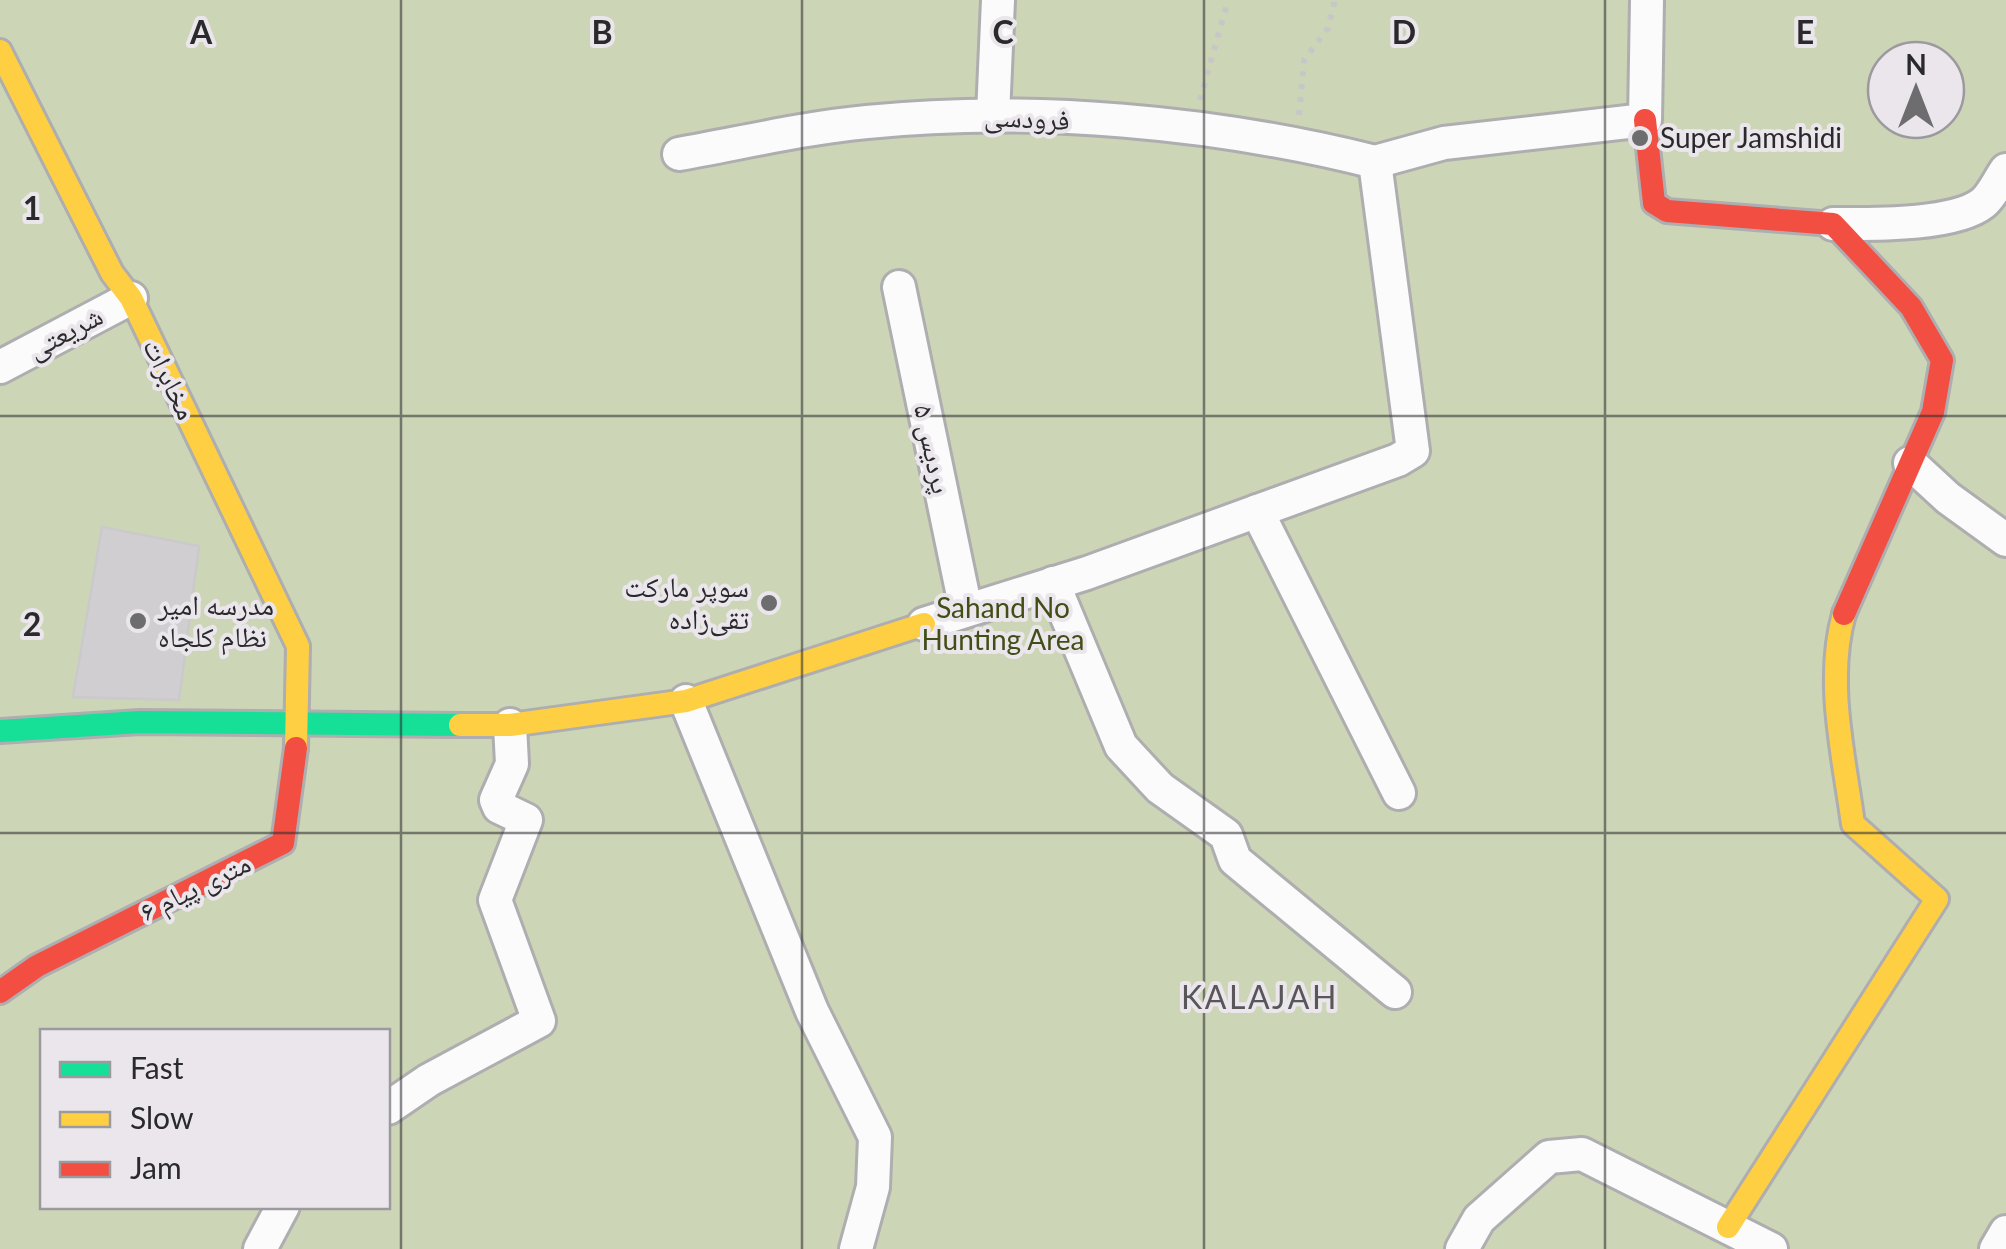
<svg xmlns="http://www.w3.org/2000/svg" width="2006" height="1249" font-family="Lato,'Noto Naskh Arabic',sans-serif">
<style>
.green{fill:#ccd5b6;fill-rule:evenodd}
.building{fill:#d0ced1;stroke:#cac9cc;stroke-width:2.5}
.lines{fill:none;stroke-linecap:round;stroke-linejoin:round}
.street-casing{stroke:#aeadaf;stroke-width:38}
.fast-casing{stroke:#aeadaf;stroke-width:28}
.slow-casing{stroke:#aeadaf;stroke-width:28}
.jam-casing{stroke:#aeadaf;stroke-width:28}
.path{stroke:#c8c7c8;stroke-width:6;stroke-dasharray:5 8;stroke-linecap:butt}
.street{stroke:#fcfbfc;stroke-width:32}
.fast{stroke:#16e098;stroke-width:22}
.slow{stroke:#ffcf43;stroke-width:22}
.jam{stroke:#f24e42;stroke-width:22}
.grid{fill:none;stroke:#2a292b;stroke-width:2.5;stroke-opacity:0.55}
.poi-dot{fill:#6d6c6e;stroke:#eae6ec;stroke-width:4}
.labels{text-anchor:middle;stroke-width:8;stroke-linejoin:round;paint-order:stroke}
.street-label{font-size:28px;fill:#2a292b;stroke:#eae6ec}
.poi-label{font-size:28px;fill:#2a292b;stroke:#eae6ec;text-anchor:start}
.park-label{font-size:28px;fill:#414e15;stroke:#eae6ec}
.quarter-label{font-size:32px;letter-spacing:2.5px;fill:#59565a;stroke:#eae6ec}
.grid-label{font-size:32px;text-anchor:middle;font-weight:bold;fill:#2a292b;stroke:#eae6ec;stroke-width:8;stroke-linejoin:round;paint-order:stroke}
</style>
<rect width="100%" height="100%" fill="#e9e7eb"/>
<path class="green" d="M0,0h2006v1249h-2006zM1886,60h60v60h-60zM42,1032h346v174h-346z"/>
<path class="building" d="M102,527l97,19 -20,154 -106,-3z"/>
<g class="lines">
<g class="street-casing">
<g id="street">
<path d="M993,115l5,-115"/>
<path d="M679,154c62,-11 125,-26 188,-32 164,-17 349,0 508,40"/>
<path d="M1375,162l69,-19 201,-23 2,-120"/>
<path d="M1833,224c37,0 121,2 150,-21 9,-7 16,-23 23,-33"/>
<path d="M899,287l67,323"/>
<path d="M0,367l131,-69"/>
<path d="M1910,463l38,35 58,42"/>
<path d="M1257,511l142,282"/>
<path d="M1053,583l68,163 39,42 66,47 9,25 160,132"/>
<path d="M924,624l163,-51 311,-113 15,-9 -38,-289"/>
<path d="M686,701l126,310 63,126 -2,50 -17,62"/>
<path d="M388,1108l41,-28 110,-59 -44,-121 31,-80 -27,-13 -3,-7 16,-36 -2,-39"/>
<path d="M260,1249l23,-43"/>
<path d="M1462,1249l17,-30 70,-62 33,-3 189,95"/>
<path d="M1996,1249l10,-17"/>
</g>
</g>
<g class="fast-casing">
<path id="fast" d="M0,731l140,-9 320,3"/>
</g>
<g class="slow-casing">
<g id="slow">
<path d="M0,51l112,222 19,25 167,348 -2,102"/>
<path d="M460,725h50l176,-24 238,-77"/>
<path d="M1728,1227l209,-328 -84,-75c-9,-67 -28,-143 -9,-210"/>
</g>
</g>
<g class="jam-casing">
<g id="jam">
<path d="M1645,120l9,83 13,8 166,13 78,83 31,53 -9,52 -89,202"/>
<path d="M0,992l37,-26 246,-123 13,-95"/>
</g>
</g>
<g class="path">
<path d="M1200,100l28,-100"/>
<path d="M1299,115l5,-55 24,-32 7,-28"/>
</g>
<use href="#street" class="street"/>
<use href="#fast" class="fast"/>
<use href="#slow" class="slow"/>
<use href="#jam" class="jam"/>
</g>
<path class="grid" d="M401,0v1249M802,0v1249M1204,0v1249M1605,0v1249M0,416h2006M0,833h2006"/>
<g class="poi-dot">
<circle cx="1640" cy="138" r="10"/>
<circle cx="769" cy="603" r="10"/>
<circle cx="138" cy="621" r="10"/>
</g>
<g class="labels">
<g class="street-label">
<text transform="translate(1027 118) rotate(3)" y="10">فرودسی</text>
<text transform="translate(65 332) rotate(-28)" y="10">شریعتی</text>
<text transform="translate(170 379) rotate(64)" y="10">مخابرات</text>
<text transform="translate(933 449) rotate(78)" y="10">پردیس ۵</text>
<text transform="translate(195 887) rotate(-26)" y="10">۶ متری پیام</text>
</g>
<g class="poi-label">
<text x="1660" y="148">Super Jamshidi</text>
<text x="749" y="597" text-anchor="end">سوپر مارکت<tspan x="749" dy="32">تقی‌زاده</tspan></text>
<text x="158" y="615">مدرسه امیر<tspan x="158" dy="32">نظام کلجاه</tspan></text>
</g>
<g class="park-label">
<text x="1003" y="618">Sahand No<tspan x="1003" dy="32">Hunting Area</tspan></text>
</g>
<g class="quarter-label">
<text x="1260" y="1009">KALAJAH</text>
</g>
</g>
<g class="grid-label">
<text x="201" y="44">A</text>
<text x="602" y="44">B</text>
<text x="1003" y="44">C</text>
<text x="1404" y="44">D</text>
<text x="1805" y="44">E</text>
<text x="32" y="220">1</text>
<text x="32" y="636">2</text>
</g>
<rect x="40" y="1029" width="350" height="180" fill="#eae6ec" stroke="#9d9a9f" stroke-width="2.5"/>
<rect x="60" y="1062" width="50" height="15" fill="#16e098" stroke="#9d9a9f" stroke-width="2.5"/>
<text x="130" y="1079" font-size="30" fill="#2a292b">Fast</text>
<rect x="60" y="1112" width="50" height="15" fill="#ffcf43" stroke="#9d9a9f" stroke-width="2.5"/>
<text x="130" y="1129" font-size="30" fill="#2a292b">Slow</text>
<rect x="60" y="1162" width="50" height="15" fill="#f24e42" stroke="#9d9a9f" stroke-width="2.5"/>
<text x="130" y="1179" font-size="30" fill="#2a292b">Jam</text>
<g transform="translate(1916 90)"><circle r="48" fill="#eae6ec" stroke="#9d9a9f" stroke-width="2.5"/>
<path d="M0-8L18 38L0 25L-18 38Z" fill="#6d6c6e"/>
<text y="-15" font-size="28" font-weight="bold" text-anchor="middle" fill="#2a292b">N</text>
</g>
</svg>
